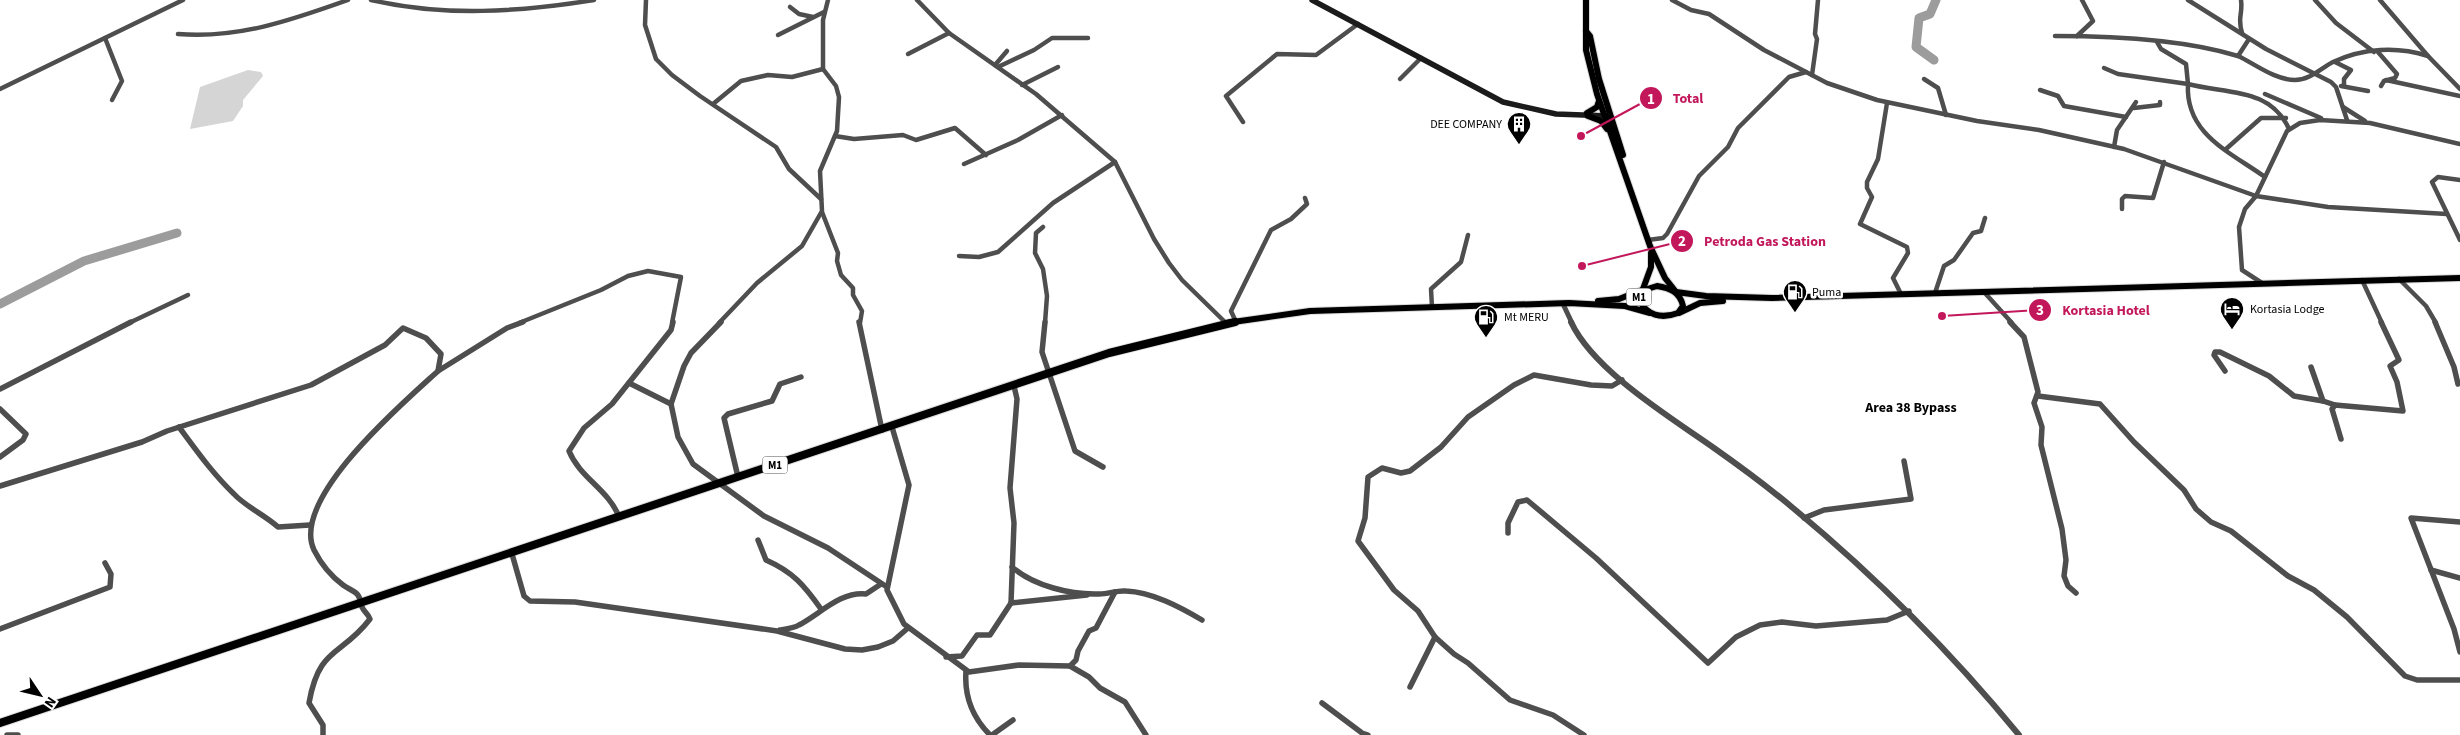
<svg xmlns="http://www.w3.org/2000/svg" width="2460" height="735" font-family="'Source Sans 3',sans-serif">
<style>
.green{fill:#d5d5d5}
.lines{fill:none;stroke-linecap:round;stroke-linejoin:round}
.river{stroke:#9c9c9c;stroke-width:9}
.primary-casing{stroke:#dbdbdb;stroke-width:8}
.trunk-far1-casing{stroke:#dbdbdb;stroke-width:8}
.trunk-casing{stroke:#dbdbdb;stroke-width:10}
.minor-far1{stroke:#4e4e4e;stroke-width:4.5}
.minor{stroke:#4e4e4e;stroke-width:5.5}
.tertiary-far1{stroke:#4e4e4e;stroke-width:5}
.tertiary{stroke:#4e4e4e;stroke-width:6}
.secondary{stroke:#1b1b1b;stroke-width:5.5}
.primary{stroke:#000;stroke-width:6}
.trunk-far1{stroke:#000;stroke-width:6}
.trunk{stroke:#000;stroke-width:8}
.labels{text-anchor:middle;stroke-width:5;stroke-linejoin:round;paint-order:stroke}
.shield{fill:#fff;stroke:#4c4c4c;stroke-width:1}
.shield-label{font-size:11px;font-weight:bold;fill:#000}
.poi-label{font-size:12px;fill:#000;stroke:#fff;text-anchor:start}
.neighbourhood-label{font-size:14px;font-weight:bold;fill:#000;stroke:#fff}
.leader{fill:none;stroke:#c2185b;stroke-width:2}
.callout-dot{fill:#c2185b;stroke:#fff;stroke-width:2}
.mark-label{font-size:15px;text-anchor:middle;font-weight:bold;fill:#fff}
.callout-label{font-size:14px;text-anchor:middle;font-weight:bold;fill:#c2185b;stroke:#fff;stroke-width:5;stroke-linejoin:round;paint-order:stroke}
</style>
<rect width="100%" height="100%" fill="#fff"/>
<path class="green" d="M248,70l13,2 2,4 -20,24v6l-10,15 -43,8 10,-42z"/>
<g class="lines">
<g class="river">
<path d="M1934,60l-18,-13 3,-29 11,-4 6,-14"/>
<path d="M0,304l84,-43 93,-28"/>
</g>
<g class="primary-casing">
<g id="primary">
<path d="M1586,0v50l11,44 53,152 15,32 11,14"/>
<path d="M1586,31l4,5 9,43 24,76"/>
<path d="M1587,113l10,-6 2,-6"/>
<path d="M1588,116l13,5 6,8"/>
<path d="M1643,289l8,-22v-14"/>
</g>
</g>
<g class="trunk-far1-casing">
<g id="trunk-far1">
<path d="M1657,286c13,2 23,6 26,20l-5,7c-16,6 -32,3 -39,-14l2,-8z"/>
<path d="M1676,292l30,4 66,2 688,-20"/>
<path d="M1598,301l21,-2 23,-9"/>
<path d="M1679,313l21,-10 23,-2"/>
<path d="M1226,323l84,-12 259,-8 56,3 25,7"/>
</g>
</g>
<g class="trunk-casing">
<path id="trunk" d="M0,723l1109,-370 126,-31"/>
</g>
<g class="minor-far1">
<path d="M371,0c74,17 148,12 223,0"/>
<path d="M646,0l-1,25 11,34 16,16 28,21 76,51 13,22 32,30"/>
<path d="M917,0l32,33 87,61 79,68 39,77 15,24 13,17 44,43"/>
<path d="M1672,0l19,10 18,4 55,36 63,33 50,17 100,21 62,9 85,19 132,47 72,11 119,7"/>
<path d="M2188,0l78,49 65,33 5,5 11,33"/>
<path d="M2241,0c2,15 -4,17 1,33"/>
<path d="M2315,0l21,23 38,29"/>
<path d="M2380,0l48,56 32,33"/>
<path d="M790,7l9,7 14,3"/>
<path d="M178,34c60,5 114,-14 170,-34"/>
<path d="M778,35l46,-23"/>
<path d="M2055,36c55,0 131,4 183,20l11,-17"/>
<path d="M2077,36l16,-15 -11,-21"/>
<path d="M105,38l17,43 -10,19"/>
<path d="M2157,42l4,7 25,15 2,20c38,10 82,3 101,45"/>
<path d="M2378,52l19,22 -2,4 -11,3 -3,5"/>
<path d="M908,54l41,-21"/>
<path d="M2238,56c17,8 37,24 57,24 15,0 26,-12 38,-18 30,-14 64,-16 95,-6"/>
<path d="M2335,62l16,8 -7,9v7"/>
<path d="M995,65l12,-14"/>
<path d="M998,67l36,-17 18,-12h36"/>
<path d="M2104,68l14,6 70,10c-3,50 42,68 77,93"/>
<path d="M1812,75l5,-36 -2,-5 3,-34"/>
<path d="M1400,79l21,-21"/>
<path d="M1924,79l14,9 8,27"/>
<path d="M2386,80l74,16"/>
<path d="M1022,85l36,-18"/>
<path d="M2341,86l27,5"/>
<path d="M0,89l183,-89"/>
<path d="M2040,90l18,6 6,10 62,11"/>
<path d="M2265,94l56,24"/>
<path d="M1887,103l-9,56 -11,23v6l5,9 -12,27 47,23 1,6 -15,25 8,16"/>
<path d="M713,104l28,-23 27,-6 24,2 31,-8"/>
<path d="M2343,107l22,14"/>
<path d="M2134,108l26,-3v-3"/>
<path d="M1243,122l-17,-26 51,-42 39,1 42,-31"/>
<path d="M835,136l19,3 49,-4 13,5 39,-12 31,27"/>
<path d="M2114,147l3,-17 19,-28"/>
<path d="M2226,149l35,-31h25"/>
<path d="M964,164l54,-24 44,-25"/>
<path d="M2460,180l-22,-3 -6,5 28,58"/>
<path d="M2122,209v-10l3,-3 28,2 11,-36"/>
<path d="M822,212l16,41 -1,8 4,14 12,13v7l9,16 -2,12"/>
<path d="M1043,227l-7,6 -1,20 8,16 4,27 -2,27"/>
<path d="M1648,240l15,-2 4,-4 32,-58 29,-29 10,-19 51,-51 17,-5"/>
<path d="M959,256l20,1 19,-5 55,-49 62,-41"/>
<path d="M2399,279l27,27 10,17"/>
<path d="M2362,280l20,43"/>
<path d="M2262,283l-20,-13 -3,-43 6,-18 11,-13 31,-65 13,-8 20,-3 50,3 90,21"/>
<path d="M1984,292l28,31"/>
<path d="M1935,293l9,-27 10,-6 19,-27 8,-2 4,-13"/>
<path d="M1432,307l-1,-18 30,-27 7,-27"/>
<path d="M1236,322l-5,-11 40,-81 20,-11 16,-15 -2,-6"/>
<path d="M129,323l59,-28"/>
<path d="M519,323l82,-33 27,-14 20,-5 33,6 -9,46"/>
<path d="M719,323l38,-40 45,-37 20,-35 -2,-40 17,-40 2,-34 -3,-11 -13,-17v-49l5,-20"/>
</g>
<g class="minor">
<path d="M721,322l-30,31 -7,13 -13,38 7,33 15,27 71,52 64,32 59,39"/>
<path d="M859,322l23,108"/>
<path d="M1045,322l-3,30 33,99 28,16"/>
<path d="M2010,322l14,15 14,55 -4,11 8,24 -1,18 21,84 4,31 -2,16 4,10 8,7"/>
<path d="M2435,322l19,45 4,17"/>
<path d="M2311,367l12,34 12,4"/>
<path d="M438,371l69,-43 16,-6"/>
<path d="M2225,371l-11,-16 1,-3h5l49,24 25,20 29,5"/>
<path d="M629,383l42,21"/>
<path d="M0,389l131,-67"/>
<path d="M2038,396l62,8 34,38 50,48 12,19 15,13 20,9 57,45 26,14 33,27 58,59 12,4h43"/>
<path d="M0,409l26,25 -3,6 -23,17"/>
<path d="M179,427c17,23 34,47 55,67 12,13 31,21 44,33l32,-2"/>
<path d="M892,427l17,58 -22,105 17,34 65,48 50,-7 51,1 19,11 11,11 25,14 21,33"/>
<path d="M2341,439l-9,-30 3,-4 68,6 -6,-29 -7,-16 9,-6 -18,-38"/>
<path d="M738,477l-14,-59 4,-4 44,-13 8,-17 21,-7"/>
<path d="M0,486l142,-44 25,-11 144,-46 74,-40 18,-17 23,10 15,16 -3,17c-35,32 -148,128 -124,179 7,14 17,26 29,35 4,3 9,5 13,8 5,4 4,9 6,14 2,5 6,6 8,12 -29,38 -51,27 -61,84l14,22v10"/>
<path d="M619,517c-10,-27 -39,-39 -50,-66l15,-23 28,-24 59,-74 2,-8"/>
<path d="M1804,518l20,-8 87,-11 -7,-38"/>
<path d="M2460,522l-49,-4 43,111 6,23"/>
<path d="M1508,533v-10l10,-21 9,-2 69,58 112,105 28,-26 24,-12 22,-3 34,4 71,-6 22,-9"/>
<path d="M758,540l8,20c27,12 38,25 55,49"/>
<path d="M512,554l12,42 6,5 45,1 202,29 68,18 17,1 16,-3 15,-6 15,-13"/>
<path d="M1012,567c22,19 59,28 87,27 10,0 18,-4 27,-3 26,1 54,16 76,29"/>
<path d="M2431,570l29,8"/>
<path d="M1011,603l76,-8"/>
<path d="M0,629l110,-42 1,-13 -6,-11"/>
<path d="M780,630c6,-1 14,-2 19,-5 21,-11 42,-34 67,-31l15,-10"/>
<path d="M946,657l16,-1 15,-21h13l21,-32 3,-80 -4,-35 7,-89 -3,-13"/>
<path d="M1070,666l6,-6 2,-9 11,-20 7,-3 19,-36"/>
<path d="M966,671c-2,26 6,46 24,64"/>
<path d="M1410,687l25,-50"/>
<path d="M1322,703l40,30 6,2"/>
<path d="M7,735h11"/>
<path d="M992,735l21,-15"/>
<path d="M1584,735l-31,-20 -43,-15 -42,-37 -14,-9 -19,-17 -17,-26 -24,-21 -36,-49 7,-23 3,-41 14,-9 19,5 9,-2 31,-24 27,-30 46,-32 20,-10 57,10 21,1 10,-6"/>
</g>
<path class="tertiary-far1" d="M1563,304l9,19"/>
<path class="tertiary" d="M1571,322c23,49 99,95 143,126 27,19 54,39 79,60 82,68 158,144 226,227"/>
<path class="secondary" d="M1312,0l191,102 53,12 54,2"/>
<use href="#primary" class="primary"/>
<use href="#trunk-far1" class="trunk-far1"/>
<use href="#trunk" class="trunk"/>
</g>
<defs>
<g id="building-pin" transform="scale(1.25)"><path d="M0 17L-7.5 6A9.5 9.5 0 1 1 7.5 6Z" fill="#000" stroke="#fff"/><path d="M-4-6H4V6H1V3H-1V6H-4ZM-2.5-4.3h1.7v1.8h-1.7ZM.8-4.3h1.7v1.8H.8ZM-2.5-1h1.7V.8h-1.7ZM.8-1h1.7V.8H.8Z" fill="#fff"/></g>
<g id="fuel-pin" transform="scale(1.25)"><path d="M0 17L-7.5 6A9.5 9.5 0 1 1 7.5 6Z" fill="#000" stroke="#fff"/><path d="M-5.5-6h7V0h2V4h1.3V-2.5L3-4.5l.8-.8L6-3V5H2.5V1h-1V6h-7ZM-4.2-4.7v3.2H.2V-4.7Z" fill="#fff"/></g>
<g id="hotel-pin" transform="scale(1.25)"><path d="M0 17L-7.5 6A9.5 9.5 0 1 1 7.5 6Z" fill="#000" stroke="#fff"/><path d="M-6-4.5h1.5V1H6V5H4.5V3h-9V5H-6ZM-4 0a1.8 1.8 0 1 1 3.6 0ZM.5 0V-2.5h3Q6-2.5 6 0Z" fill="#fff"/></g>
</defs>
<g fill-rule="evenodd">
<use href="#building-pin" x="1519" y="124"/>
<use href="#fuel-pin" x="1795" y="292"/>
<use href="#hotel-pin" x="2232" y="309"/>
<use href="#fuel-pin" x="1486" y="317"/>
</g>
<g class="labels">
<g class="shield">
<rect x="1626.5" y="288.5" width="25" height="17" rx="4"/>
<rect x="762.5" y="456.5" width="25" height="17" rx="4"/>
</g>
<g class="shield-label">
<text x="1639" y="301">M1</text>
<text x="775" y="469">M1</text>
</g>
<g class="poi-label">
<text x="1502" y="128" text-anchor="end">DEE COMPANY</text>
<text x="1812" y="296">Puma</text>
<text x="2250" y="313">Kortasia Lodge</text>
<text x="1504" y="321">Mt MERU</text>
</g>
<g class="neighbourhood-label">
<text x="1911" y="412">Area 38 Bypass</text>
</g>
</g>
<path class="leader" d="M1581 136L1651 98M1582 266L1682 241M1942 316L2040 310"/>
<g class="callout-dot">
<circle cx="1581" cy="136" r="5"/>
<circle cx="1582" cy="266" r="5"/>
<circle cx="1942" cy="316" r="5"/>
<circle cx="1651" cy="98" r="12"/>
<circle cx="1682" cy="241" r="12"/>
<circle cx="2040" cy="310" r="12"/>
</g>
<g class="mark-label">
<text x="1651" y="104">1</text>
<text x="1682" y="246">2</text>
<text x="2040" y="315">3</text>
</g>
<g class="callout-label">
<text x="1688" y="103">Total</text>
<text x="1765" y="246">Petroda Gas Station</text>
<text x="2106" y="315">Kortasia Hotel</text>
</g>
<g transform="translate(40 695) rotate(125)" stroke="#ffffff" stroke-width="4" paint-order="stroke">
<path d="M0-4L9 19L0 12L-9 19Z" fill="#000000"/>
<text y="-8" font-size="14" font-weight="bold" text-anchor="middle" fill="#000000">N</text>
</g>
</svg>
